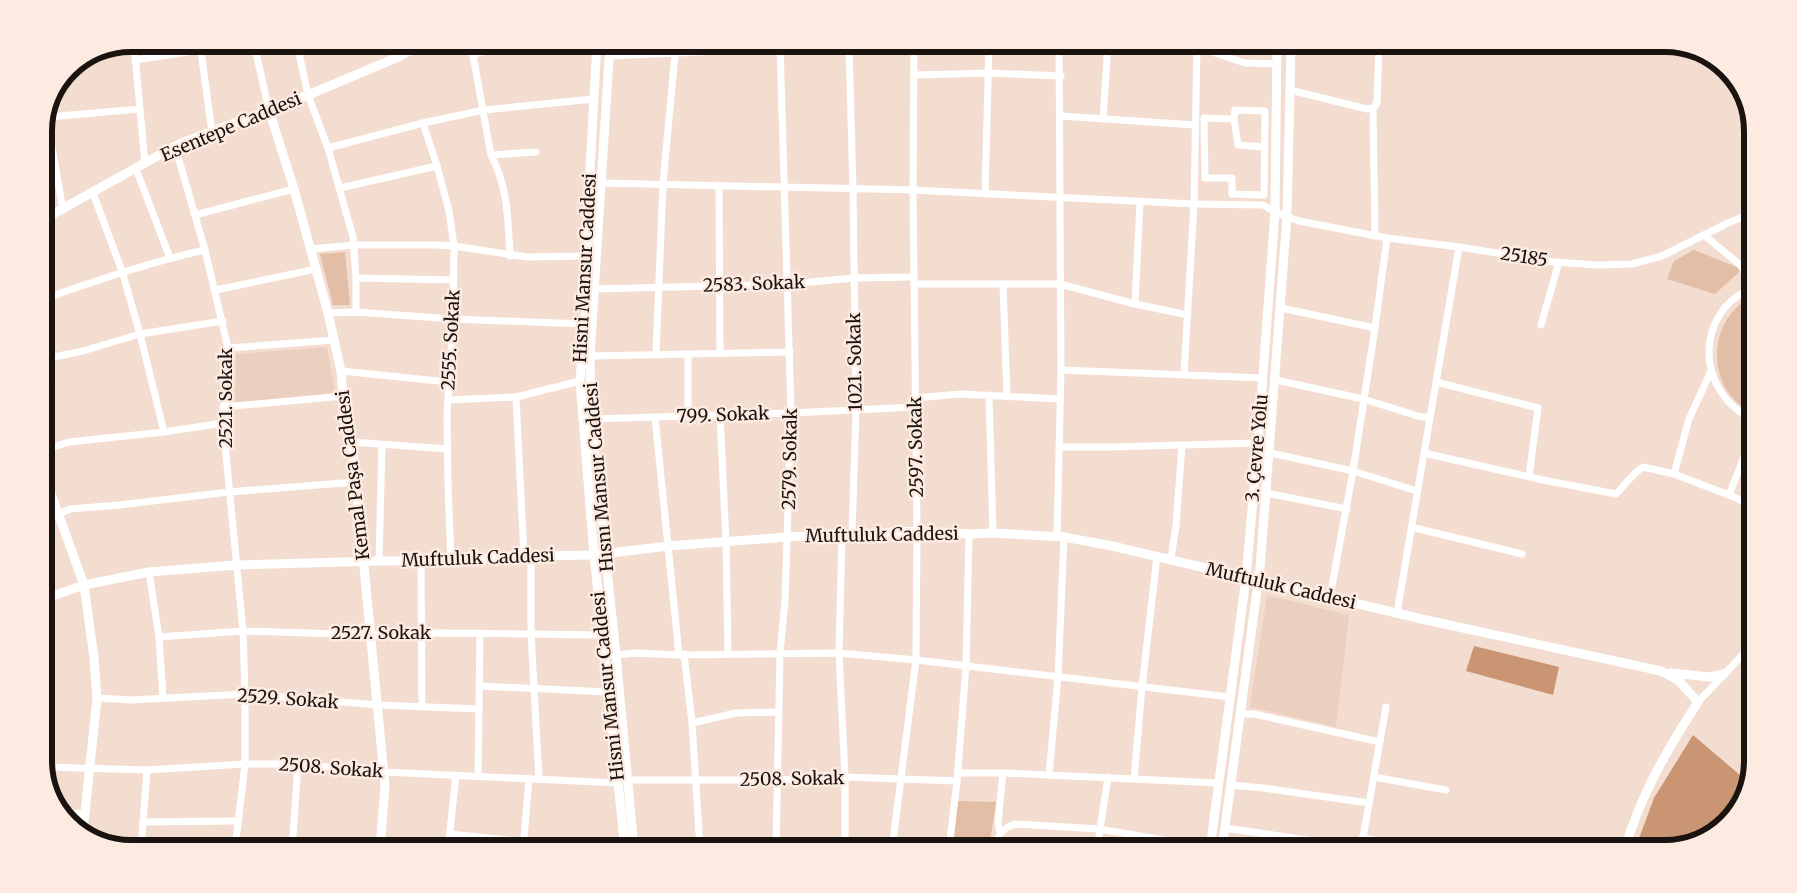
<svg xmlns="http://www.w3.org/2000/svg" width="1797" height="893" font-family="Merriweather,serif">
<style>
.built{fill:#ecd0bf}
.green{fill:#e2bea7}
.forest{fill:#ca9573}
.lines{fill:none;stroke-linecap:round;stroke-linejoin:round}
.street{stroke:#fff;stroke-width:7}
.secondary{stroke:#fff;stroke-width:9}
.labels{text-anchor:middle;stroke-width:5;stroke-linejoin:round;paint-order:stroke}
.street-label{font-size:18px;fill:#1a130f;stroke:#fdebe1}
.rim{fill:none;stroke:#1a130f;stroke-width:6}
</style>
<rect width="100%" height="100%" fill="#f3ddd0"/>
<g class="built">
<path d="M327,347l9,51 -101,4 1,-48z"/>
<path d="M1267,595l82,20 -13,112 -86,-20z"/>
</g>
<g class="green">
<path d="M1694,250l45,18v4l-24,22 -48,-15 7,-18z"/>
<path d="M345,252l5,53h-17l-13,-51z"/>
<path d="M1753,297v115c-49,-20 -47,-95 0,-115z"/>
<path d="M958,801l38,1 -7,47h-38z"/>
</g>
<g class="forest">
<path d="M1474,646l85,21 -6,28 -87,-24z"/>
<path d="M1693,735l47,40 13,-17 -9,42 -30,35 -48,14h-31l19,-51z"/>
</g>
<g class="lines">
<g class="street">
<path d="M134,44l11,120"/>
<path d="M200,44l12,88"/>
<path d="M254,44l15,66"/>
<path d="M297,44l11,51 20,53 25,89 3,41v34"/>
<path d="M395,44l1,14"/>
<path d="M471,44l20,111c17,32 17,65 19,101"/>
<path d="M849,46l4,143 3,221 -4,124"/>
<path d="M1059,46l150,5 36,12 32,1"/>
<path d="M474,54l42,-10"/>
<path d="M609,56l280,-12"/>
<path d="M135,60l105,-16"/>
<path d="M914,75l75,-2 72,3"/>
<path d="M1290,90l77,19 6,-1 4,-5 2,-59"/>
<path d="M1373,108l2,128"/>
<path d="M1060,116l136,9"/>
<path d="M48,117l92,-8"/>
<path d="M47,118l16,92"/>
<path d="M1103,119l5,-75"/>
<path d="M1234,119l-30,-1 1,60h27v16l32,1 1,-84 -30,-1 -1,9 4,26 26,2"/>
<path d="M423,123l14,43 12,45 5,35 -1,73 -6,96 1,69 3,77"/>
<path d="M175,146l30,104 23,98 -5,75 20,208 2,63v70l-10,85"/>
<path d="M328,148l95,-25 61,-13 110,-11"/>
<path d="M491,155l45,-3"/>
<path d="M136,169l34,89"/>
<path d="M601,183l312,7 281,14 69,1 12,7 24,9 88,17 72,9 95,15 44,3 34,-1 30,-8 66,-33 25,-10"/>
<path d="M719,185l1,169"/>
<path d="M340,188l97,-22"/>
<path d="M93,193l29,78 18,63 24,98"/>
<path d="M985,194l4,-150"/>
<path d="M195,215l99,-26"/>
<path d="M1704,235l35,29 14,15"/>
<path d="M1387,238l-12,90 -22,143 64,20"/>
<path d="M311,249l43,-4h81l19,1 73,11 61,-1"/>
<path d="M356,278l98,2"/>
<path d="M914,284h146l75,20 53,11"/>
<path d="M1003,284l4,112"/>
<path d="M1753,287c-11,6 -22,12 -30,23 -28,39 -12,89 30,110"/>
<path d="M595,289l194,-5 65,-6 59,-1"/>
<path d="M216,290l100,-21"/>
<path d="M44,299c53,-19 106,-37 161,-49"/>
<path d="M1135,304l5,-102"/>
<path d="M1281,308l94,20"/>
<path d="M328,313l28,-1 97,7 132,5"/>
<path d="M1541,325l18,-63"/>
<path d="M228,348l107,-8"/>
<path d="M688,354v62"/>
<path d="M656,355l7,-172 13,-139"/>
<path d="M590,356l200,-4"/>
<path d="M44,359l39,-8 57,-17 83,-13"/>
<path d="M1061,370l202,8"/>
<path d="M341,371l107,11"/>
<path d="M1711,371l-22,48 -15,55 55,21 24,11"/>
<path d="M1184,374l10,-170 3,-160"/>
<path d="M1276,380l87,19 55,17 12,2"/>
<path d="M1436,382l102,26 -9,68"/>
<path d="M989,395l4,138"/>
<path d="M516,397l8,159"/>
<path d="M916,398l44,-4 100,5"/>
<path d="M448,400l68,-3 64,-16"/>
<path d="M223,407l120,-11"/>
<path d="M720,414l6,128 2,111"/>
<path d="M655,417l24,238"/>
<path d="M591,419l200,-6 125,-6"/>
<path d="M352,442l96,7"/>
<path d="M1059,447h51l148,-4"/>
<path d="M44,450l25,-8 95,-10 59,-9"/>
<path d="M1270,453l83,18 -23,126"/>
<path d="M1424,453l119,27 73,14c9,-9 16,-20 27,-27l31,7"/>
<path d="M1266,493l81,16"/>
<path d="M1729,495l24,-61"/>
<path d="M44,521l26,-12 49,-4 110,-13 127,-10"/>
<path d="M1411,527l111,27"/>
<path d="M842,535l-3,118 6,124v72"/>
<path d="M1057,537l4,-167 -2,-326"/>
<path d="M531,555v78l8,146"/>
<path d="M1171,559l5,-34 6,-80"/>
<path d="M379,561l3,-116"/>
<path d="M421,561l1,145"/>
<path d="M149,572l10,65 4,61"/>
<path d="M1397,613l62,-366"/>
<path d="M159,637l84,-6 126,4 69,-2 165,2"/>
<path d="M684,654l8,69 8,126"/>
<path d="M616,655l19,-2 44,2 160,-2 77,7 314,37"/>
<path d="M479,686l130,6"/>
<path d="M97,698l34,2 114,-6 133,11 101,4"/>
<path d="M1698,702l55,-58"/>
<path d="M1241,714h13l126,28"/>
<path d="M692,723l44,-10 43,-1"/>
<path d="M44,736l5,31"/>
<path d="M44,767l103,3 98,-6h53l86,8 234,11"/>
<path d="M958,773h45l215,10"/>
<path d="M1049,775l9,-98 6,-140"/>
<path d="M478,776l2,-143"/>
<path d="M1374,777l72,13"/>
<path d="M1134,779l8,-92 15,-131"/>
<path d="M626,780h151l68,-3 112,4"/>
<path d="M1231,785l32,3 106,15"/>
<path d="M61,813l24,1"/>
<path d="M143,822l95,-1"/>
<path d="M1225,828l136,20"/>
<path d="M1001,832l-2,-3 -1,-7 5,-49"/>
<path d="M450,834l146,15"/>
<path d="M1362,838l69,11"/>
<path d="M141,849l6,-79"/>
<path d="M292,849l6,-85"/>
<path d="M448,849l8,-74"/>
<path d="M523,849l6,-70"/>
<path d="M776,849l4,-196 5,-52 6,-188 -11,-369"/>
<path d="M892,849l24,-189 1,-129 -4,-341 1,-146"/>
<path d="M949,849l8,-68 9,-115 3,-132"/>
<path d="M995,849c2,-13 6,-20 20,-25l84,5 111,19"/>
<path d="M1097,849l11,-72"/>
<path d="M1361,849l25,-142"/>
</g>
<g class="secondary">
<path d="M597,44l-8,143 -4,128 -5,66 14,174 31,294"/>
<path d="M610,44l-20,312 1,63 25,236 18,194"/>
<path d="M269,110l25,79 34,124 13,58 2,25 9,46 33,344 -5,63"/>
<path d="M44,219l135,-75 129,-49 88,-37 26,-14"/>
<path d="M44,474l40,111 10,73 3,40 -14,134"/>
<path d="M44,599l40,-14 65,-13 87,-7 143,-4h72l73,-5 70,-1 74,-9 120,-9 129,-6 52,3 24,-1 71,4 48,9 314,74 235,51 17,9 20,22c-30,46 -58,94 -73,147"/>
<path d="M1670,673l40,4 14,-3"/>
<path d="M1210,849l36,-271 12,-135 17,-231 2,-168"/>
<path d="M1222,849l38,-281 27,-352 4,-172"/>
</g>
</g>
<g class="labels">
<g class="street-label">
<text transform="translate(231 127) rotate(-23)" y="6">Esentepe Caddesi</text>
<text transform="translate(1524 257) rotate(9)" y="6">25185</text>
<text transform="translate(585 268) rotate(-87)" y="6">Hisni Mansur Caddesi</text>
<text transform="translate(754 284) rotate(-2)" y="6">2583. Sokak</text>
<text transform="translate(451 340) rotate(-87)" y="6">2555. Sokak</text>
<text transform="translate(855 362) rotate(-91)" y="6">1021. Sokak</text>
<text transform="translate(226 398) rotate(-90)" y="6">2521. Sokak</text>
<text transform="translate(723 415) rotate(-2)" y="6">799. Sokak</text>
<text transform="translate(916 447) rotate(-91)" y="6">2597. Sokak</text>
<text transform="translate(1257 448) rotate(-85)" y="6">3. Çevre Yolu</text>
<text transform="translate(790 459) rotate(-89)" y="6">2579. Sokak</text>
<text transform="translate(353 475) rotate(-97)" y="6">Kemal Paşa Caddesi</text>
<text transform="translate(599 477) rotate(-95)" y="6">Hısnı Mansur Caddesi</text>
<text transform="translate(882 535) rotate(-1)" y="6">Muftuluk Caddesi</text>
<text transform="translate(478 558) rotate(-2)" y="6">Muftuluk Caddesi</text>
<text transform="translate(1281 586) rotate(13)" y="6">Muftuluk Caddesi</text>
<text x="381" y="639">2527. Sokak</text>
<text transform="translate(608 686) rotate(-96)" y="6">Hisni Mansur Caddesi</text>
<text transform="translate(288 699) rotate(4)" y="6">2529. Sokak</text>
<text transform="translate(331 768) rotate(4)" y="6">2508. Sokak</text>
<text transform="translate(792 779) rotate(-1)" y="6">2508. Sokak</text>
</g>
</g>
<path d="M0 0H1797V893H0ZM131 52H1665A79 79 0 0 1 1744 131V761A79 79 0 0 1 1665 840H131A79 79 0 0 1 52 761V131A79 79 0 0 1 131 52Z" fill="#fdebe1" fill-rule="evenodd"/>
<path class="rim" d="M131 52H1665A79 79 0 0 1 1744 131V761A79 79 0 0 1 1665 840H131A79 79 0 0 1 52 761V131A79 79 0 0 1 131 52Z"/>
</svg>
